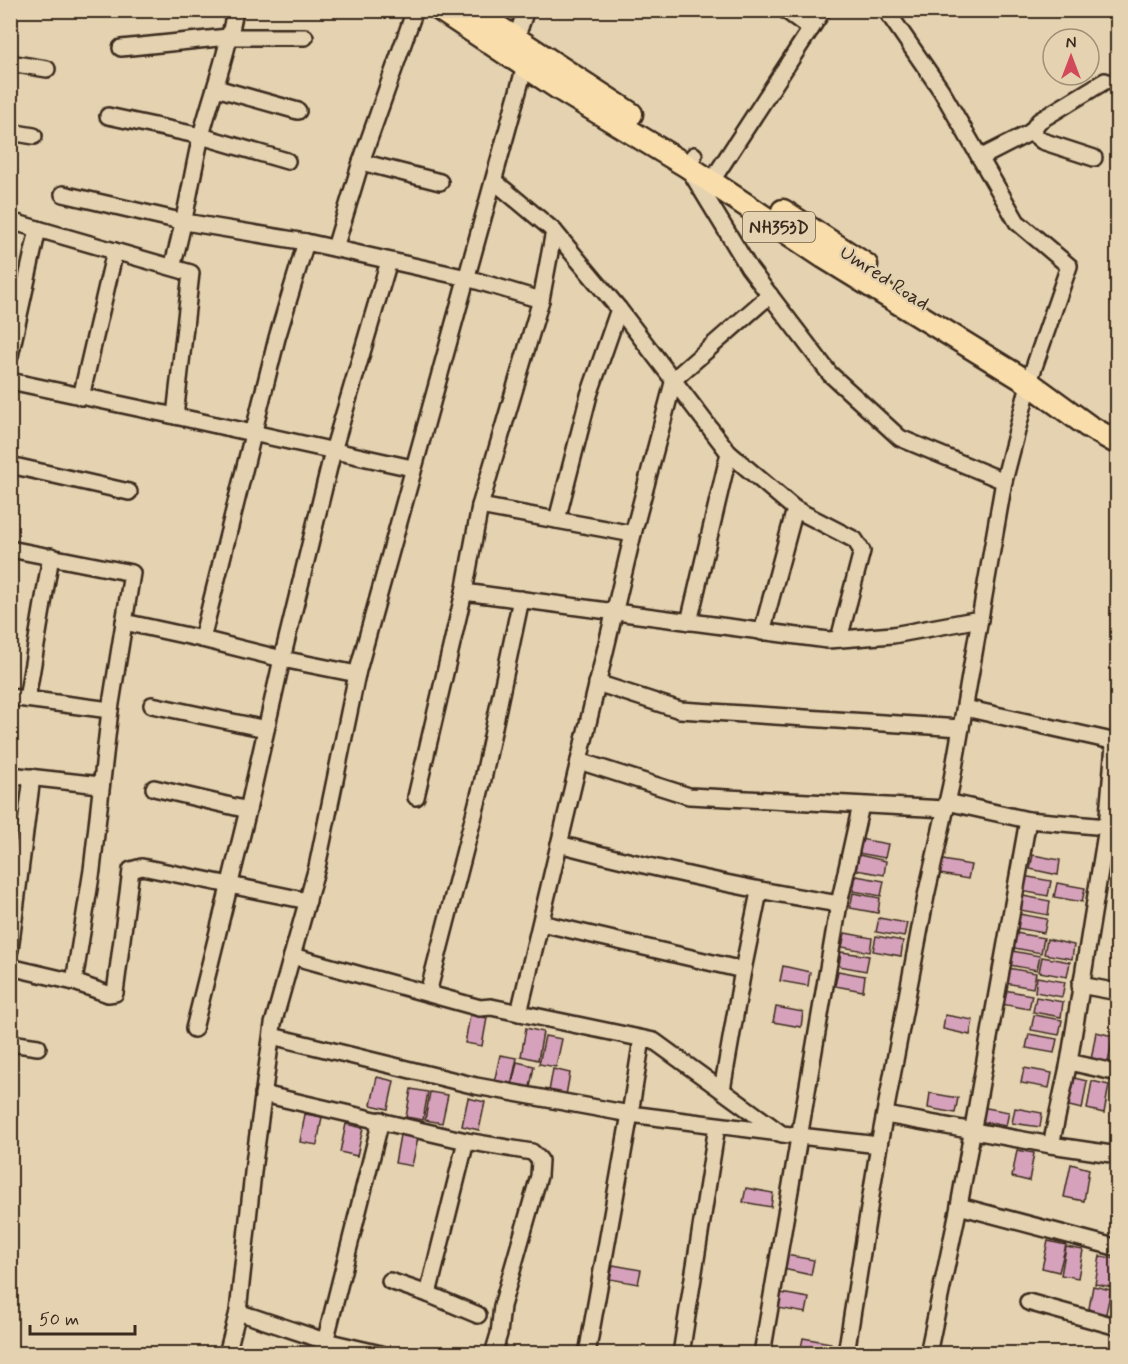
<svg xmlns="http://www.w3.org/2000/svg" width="1128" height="1364" font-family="Mynerve,sans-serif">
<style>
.building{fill:#d5a1bb;stroke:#3b2a1e;stroke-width:1.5}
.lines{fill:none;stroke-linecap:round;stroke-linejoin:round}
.minor-casing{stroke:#3b2a1e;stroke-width:20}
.highway-casing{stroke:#3b2a1e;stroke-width:27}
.minor{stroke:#e4d2b0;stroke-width:15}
.highway{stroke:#f9deab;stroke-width:22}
.labels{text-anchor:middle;stroke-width:5;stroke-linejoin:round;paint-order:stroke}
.shield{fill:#e4d2b0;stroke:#6e5c4a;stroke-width:1.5}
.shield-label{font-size:18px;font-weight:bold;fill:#3b2a1e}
.street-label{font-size:20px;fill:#3b2a1e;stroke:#e4d2b0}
</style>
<rect width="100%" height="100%" fill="#e4d2b0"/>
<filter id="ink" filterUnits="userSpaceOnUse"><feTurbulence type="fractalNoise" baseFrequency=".0167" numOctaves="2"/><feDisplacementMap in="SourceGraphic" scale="12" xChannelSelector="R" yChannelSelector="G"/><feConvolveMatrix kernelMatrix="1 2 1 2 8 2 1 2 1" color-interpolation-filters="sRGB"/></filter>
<g filter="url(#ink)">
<g class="building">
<path d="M860,839l28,5 -3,14 -27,-5z"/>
<path d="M859,855l27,6 -2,14 -28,-5z"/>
<path d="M1033,855l27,5 -2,15 -28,-6z"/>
<path d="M943,860l28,5 -3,14 -28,-5z"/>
<path d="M856,876l28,5 -3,15 -28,-5z"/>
<path d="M1023,876l28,5 -3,15 -27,-5z"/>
<path d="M1057,883l28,5 -3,14 -28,-5z"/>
<path d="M853,893l27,5 -2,15 -28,-5z"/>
<path d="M1023,896l27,5 -2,14 -28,-5z"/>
<path d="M1019,914l28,5 -3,14 -28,-5z"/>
<path d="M879,918l28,5 -3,14 -28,-5z"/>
<path d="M845,933l27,5 -2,14 -28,-5z"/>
<path d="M1016,933l28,5 -3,15 -27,-5z"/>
<path d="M876,936l27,5 -2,15 -28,-5z"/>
<path d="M1047,939l27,6 -2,14 -28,-5z"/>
<path d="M1012,951l28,5 -3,14 -28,-5z"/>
<path d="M841,952l28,4 -3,15 -27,-5z"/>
<path d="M1042,957l28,5 -3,15 -28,-5z"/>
<path d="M783,966l27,6 -2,14 -28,-5z"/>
<path d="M1008,968l28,5 -3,15 -28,-5z"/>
<path d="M838,971l27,5 -2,15 -28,-5z"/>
<path d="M1037,977l28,5 -3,15 -27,-5z"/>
<path d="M1004,990l28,5 -3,14 -28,-5z"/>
<path d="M1036,997l27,5 -2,15 -28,-5z"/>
<path d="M776,1007l27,5 -2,15 -28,-5z"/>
<path d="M470,1015l17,3 -5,28 -17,-3z"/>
<path d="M945,1015l28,5 -3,15 -27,-6z"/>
<path d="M1034,1015l28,5 -3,15 -28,-5z"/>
<path d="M526,1028l17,4 -5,28 -17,-4z"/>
<path d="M1096,1032l17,4 -5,27 -17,-3z"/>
<path d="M1029,1034l28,5 -3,14 -28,-5z"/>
<path d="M545,1036l17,3 -6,28 -17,-3z"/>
<path d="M500,1055l17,3 -6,28 -17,-3z"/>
<path d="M517,1062l17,4 -5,27 -18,-3z"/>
<path d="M1024,1068l28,5 -3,15 -28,-5z"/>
<path d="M553,1069l17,4 -5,28 -17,-4z"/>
<path d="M377,1077l17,4 -6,28 -17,-4z"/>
<path d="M1070,1077l17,4 -5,28 -17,-4z"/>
<path d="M1092,1081l17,4 -5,28 -17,-4z"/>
<path d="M411,1089l17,3 -5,28 -17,-3z"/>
<path d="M430,1092l18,3 -6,28 -17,-3z"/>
<path d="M930,1093l28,5 -3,15 -27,-5z"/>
<path d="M468,1098l17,4 -6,28 -17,-4z"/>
<path d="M981,1107l28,5 -3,14 -27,-5z"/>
<path d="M1015,1108l27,5 -2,14 -28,-4z"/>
<path d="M305,1114l17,3 -5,28 -17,-3z"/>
<path d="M346,1124l17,4 -6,28 -17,-4z"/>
<path d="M400,1135l18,3 -6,28 -17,-3z"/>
<path d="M1017,1150l17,3 -5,28 -17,-4z"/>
<path d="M1071,1164l18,5 -5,32 -20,-4z"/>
<path d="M746,1188l27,5 -2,14 -28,-5z"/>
<path d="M1048,1241l18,4 -7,27 -17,-4z"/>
<path d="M1066,1247l17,3 -5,28 -17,-3z"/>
<path d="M786,1255l28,5 -3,15 -28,-6z"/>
<path d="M1100,1256l17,3 -5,28 -17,-3z"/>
<path d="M613,1265l28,5 -3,14 -28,-5z"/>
<path d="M1093,1286l18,4 -6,28 -17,-4z"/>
<path d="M781,1293l28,5 -3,15 -28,-5z"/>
<path d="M803,1338l28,5 -2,11 -29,-1z"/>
</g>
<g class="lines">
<g class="minor-casing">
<g id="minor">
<path d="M785,10l26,19"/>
<path d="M516,39l10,-29"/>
<path d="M121,48l107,-11h77"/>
<path d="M10,63l37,6"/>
<path d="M216,88l82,23"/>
<path d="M108,116l93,20 86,25"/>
<path d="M10,132l24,4"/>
<path d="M1031,132l11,9 52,17"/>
<path d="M694,155l-7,11 62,102 81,106 70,64 104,43"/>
<path d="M980,158l51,-26 8,-11 66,-40"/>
<path d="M361,162l79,20"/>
<path d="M494,181l60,50 65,78 110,144 66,56"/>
<path d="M711,182l112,-172"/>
<path d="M63,194l122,28 121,20"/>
<path d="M10,221l181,52 -16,143 -165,-35"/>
<path d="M554,231l-13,69 -61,206 153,28 41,-155 96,-84"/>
<path d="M335,248l26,-86 54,-152"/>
<path d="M389,261l-56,190 -51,208 75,15 168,-608"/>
<path d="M172,267c13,-43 19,-88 29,-131 11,-42 27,-83 34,-126"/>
<path d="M10,356l28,-127"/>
<path d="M81,397l34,-146"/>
<path d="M175,416l237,52"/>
<path d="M10,465l119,27"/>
<path d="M557,520l32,-125 30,-86"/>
<path d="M10,549l122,24 -22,137 -18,160 -18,112 -64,-15"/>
<path d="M464,592l16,-86"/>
<path d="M124,622l78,17"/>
<path d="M689,622l40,-169"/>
<path d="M762,632l33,-123 60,31 7,11 -23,88"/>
<path d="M597,683l83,27 281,18"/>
<path d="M10,697l100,13"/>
<path d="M27,699l24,-143"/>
<path d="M152,705l114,24"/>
<path d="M965,708l147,33 2,4 -7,82"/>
<path d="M579,761l110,35 257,13"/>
<path d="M10,775l90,10"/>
<path d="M154,788l94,22"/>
<path d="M416,797l48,-205 364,48 65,-5 87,-16"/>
<path d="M559,844c93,24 186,45 280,60"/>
<path d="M541,923l202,47 -21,120"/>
<path d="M10,950l22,-173"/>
<path d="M292,956l188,52 11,-1 163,34 128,93 97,11"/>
<path d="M743,970l16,-78"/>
<path d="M74,982l34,12 7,-1 16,-123 11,-3 166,34"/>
<path d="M1080,985l38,7"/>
<path d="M428,993l54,-209 39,-185"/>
<path d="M519,1013l114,-479"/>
<path d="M194,1029l54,-219 34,-151 -80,-20 75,-301 29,-96 161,36 74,22"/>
<path d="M272,1036l204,50 154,28 -43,240"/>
<path d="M642,1039l-12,75 150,19"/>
<path d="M10,1043l28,4"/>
<path d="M1069,1062l49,11"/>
<path d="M263,1094l203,47 66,11 8,8 -1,16 -37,130 -3,28 -6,20"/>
<path d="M886,1115l165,30 18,-83 38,-235 -79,-7 -81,-18"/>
<path d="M466,1141l-38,153 50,21"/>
<path d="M1051,1145l67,10"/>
<path d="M959,1206l159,42"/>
<path d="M390,1281l38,13"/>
<path d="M1028,1302l90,25"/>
<path d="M238,1312l87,29 56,13"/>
<path d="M227,1354l11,-42 16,-149 19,-139 44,-157 40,-193"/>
<path d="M322,1354l59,-234"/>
<path d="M681,1354l36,-228"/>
<path d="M762,1354l77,-450 22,-99"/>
<path d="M846,1354l33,-209 47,-249 25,-111 53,-304 28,-108 37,-107 -52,-44 -76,-132 -55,-80"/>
<path d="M928,1354l31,-148 69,-386"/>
</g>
</g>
<g class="highway-casing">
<g id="highway">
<path d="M441,10l119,79 127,77 137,91 205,126 59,43 30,17"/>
<path d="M472,10l159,104"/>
<path d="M783,211l83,54"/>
</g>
</g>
<use href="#minor" class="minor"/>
<use href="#highway" class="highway"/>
</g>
</g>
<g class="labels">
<rect class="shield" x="743" y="212" width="72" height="30" rx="4.5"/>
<g class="shield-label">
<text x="779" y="233">NH353D</text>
</g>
<g class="street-label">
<text transform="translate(885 277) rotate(33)" y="7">Umred Road</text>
</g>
</g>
<rect width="1128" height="1364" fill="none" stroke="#e4d2b0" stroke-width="36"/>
<rect x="18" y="18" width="1092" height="1328" fill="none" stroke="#3b2a1e" stroke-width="2" filter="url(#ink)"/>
<g transform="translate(1071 57)"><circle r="28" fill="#e4d2b0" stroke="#a08f76" stroke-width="1.5"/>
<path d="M0-4.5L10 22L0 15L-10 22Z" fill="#d1495b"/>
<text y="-9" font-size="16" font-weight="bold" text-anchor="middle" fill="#3b2a1e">N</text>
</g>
<path d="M30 1325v9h105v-9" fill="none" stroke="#3b2a1e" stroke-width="3"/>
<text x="39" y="1325" font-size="18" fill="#3b2a1e" stroke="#e4d2b0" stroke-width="4.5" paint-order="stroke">50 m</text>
</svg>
